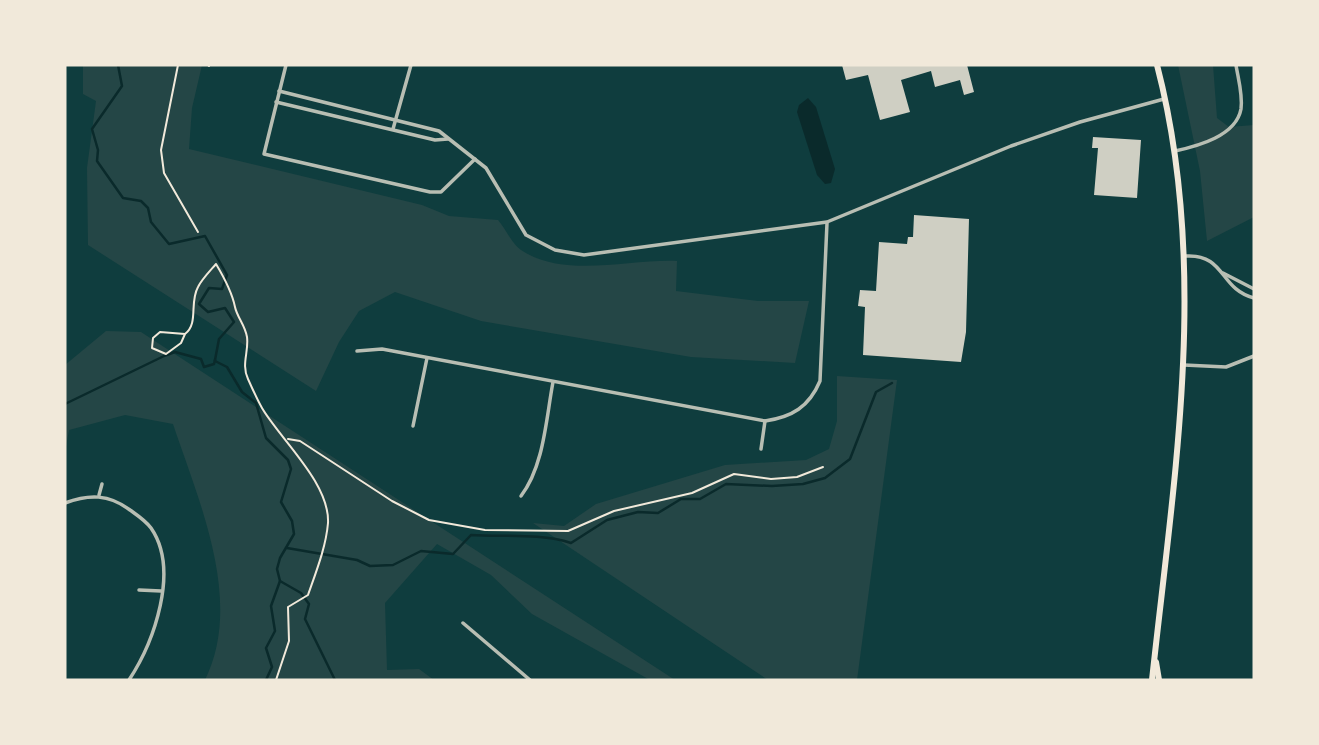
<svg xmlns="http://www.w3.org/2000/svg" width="1319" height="745" font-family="'Fira Sans Condensed',sans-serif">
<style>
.green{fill:#244646}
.water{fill:#0a2a2b}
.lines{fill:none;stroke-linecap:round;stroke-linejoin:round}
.stream{stroke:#0a2a2b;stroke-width:2.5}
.building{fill:#cfcfc3}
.path{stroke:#f1e9da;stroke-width:2}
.minor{stroke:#b8beb3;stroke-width:3.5}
.primary{stroke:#f1e9da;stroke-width:6}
</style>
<rect width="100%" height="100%" fill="#0f3d3e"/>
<g class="green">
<path d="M83,65h119l-10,43 -3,41 233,56 27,11 49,4c7,8 14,24 23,30 44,29 107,9 156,11l-1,30 82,10h51l-14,62 -104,-6 -210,-36 -86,-29 -36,19 -20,31 -23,49 -228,-146 -1,-77 9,-67 -13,-7z"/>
<path d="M1178,65h35l4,53 12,9 25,-2v92l-47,24 -7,-70z"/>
<path d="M106,331l35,1 534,348h-25l-118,-66 -41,-39 -54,-31 -52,59 2,67 32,-1 15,11h-229c39,-79 -6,-178 -32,-256l-48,-9 -56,15 -4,22v-87z"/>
<path d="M837,376l60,4 -40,300h-89l-235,-157 31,3 32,-22 129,-39 81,-5 23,-11 8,-28z"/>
</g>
<path class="water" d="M808,98l8,9 19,62 -4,14 -6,1 -8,-9 -20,-63 2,-7z"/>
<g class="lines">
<g class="stream">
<path d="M118,65l4,21 -30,43 6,21 -1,11 26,37 18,3 7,7 3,14 18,22 36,-8 22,39 -5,14 -13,-1 -10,16 9,8 17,-4 9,14 -15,17 -4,21"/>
<path d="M215,361l12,6 15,25 14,11 10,35 22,22 3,9 -10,33 11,19 2,13 -14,24 -3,11 3,12 -9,25 4,25 -9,17 6,19 -6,13"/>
<path d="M65,404l99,-48 11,-4 26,7 3,8 10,-3 1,-4"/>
<path d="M287,548l70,12 13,6 23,-1 28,-14 32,3 18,-19c32,2 70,-2 100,8l36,-23 31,-8 20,1 23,-14h19l26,-15 46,2 31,-2 22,-6 25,-19 26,-67 16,-9"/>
<path d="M280,581l21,12 8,11 -4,15 30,61"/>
</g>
</g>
<g class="building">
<path d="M842,65h125l7,27 -10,3 -4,-15 -25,7 -4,-16 -30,9 9,32 -30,8 -12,-45 -22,5z"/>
<path d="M1093,137l48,3 -4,58 -43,-3 4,-47h-6z"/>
<path d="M914,215l55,4 -3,113 -5,30 -98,-7 2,-48 -7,-1 2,-16 16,1 3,-49 28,2 1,-7h5z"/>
</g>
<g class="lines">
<g class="path">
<path d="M178,65l-17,85 3,23 34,59"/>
<path d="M208,65l1,1"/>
<path d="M185,334l-4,9 -15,11 -14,-6 1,-10 7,-6 25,2c14,-11 4,-31 13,-47 4,-8 12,-16 18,-23 9,15 16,28 19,43 2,10 10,18 12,30 2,15 -6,27 1,42 4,9 9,20 14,29 18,31 68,75 66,115 -2,24 -12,49 -20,72l-20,12 1,34 -13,39"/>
<path d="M288,439l12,2 92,60 37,19 56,10 83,1 46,-20 78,-18 42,-19 37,5 26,-2 26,-10"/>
</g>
<g class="minor">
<path d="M286,65l-22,89 166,38h11l34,-33"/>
<path d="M279,91l160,40 47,37 40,67 29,15 29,5 243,-33 184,-76 69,-24 84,-23"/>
<path d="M276,102l159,38 13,-1"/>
<path d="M393,129l18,-64"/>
<path d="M1175,151c23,-5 61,-15 66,-42 2,-14 -3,-31 -5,-44"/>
<path d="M1186,256c40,-2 33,33 68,42"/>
<path d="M1223,273l31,16"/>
<path d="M357,351l25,-2 383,72c27,-4 44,-14 55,-40l7,-158"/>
<path d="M1184,365l42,2 28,-11"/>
<path d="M413,426l14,-68"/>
<path d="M761,449l4,-28"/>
<path d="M99,495l3,-11"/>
<path d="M521,496c23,-30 25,-77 32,-114"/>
<path d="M65,503c24,-9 44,-9 65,7 7,5 16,11 21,18 29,42 3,114 -22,152"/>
<path d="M139,590l22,1"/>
<path d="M463,623l67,57"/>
</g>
<g class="primary">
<path d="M1156,662l3,18"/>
<path d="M1152,680c22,-204 58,-412 5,-615"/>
</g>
</g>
<rect width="1319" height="745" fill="none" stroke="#f1e9da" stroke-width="133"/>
</svg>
